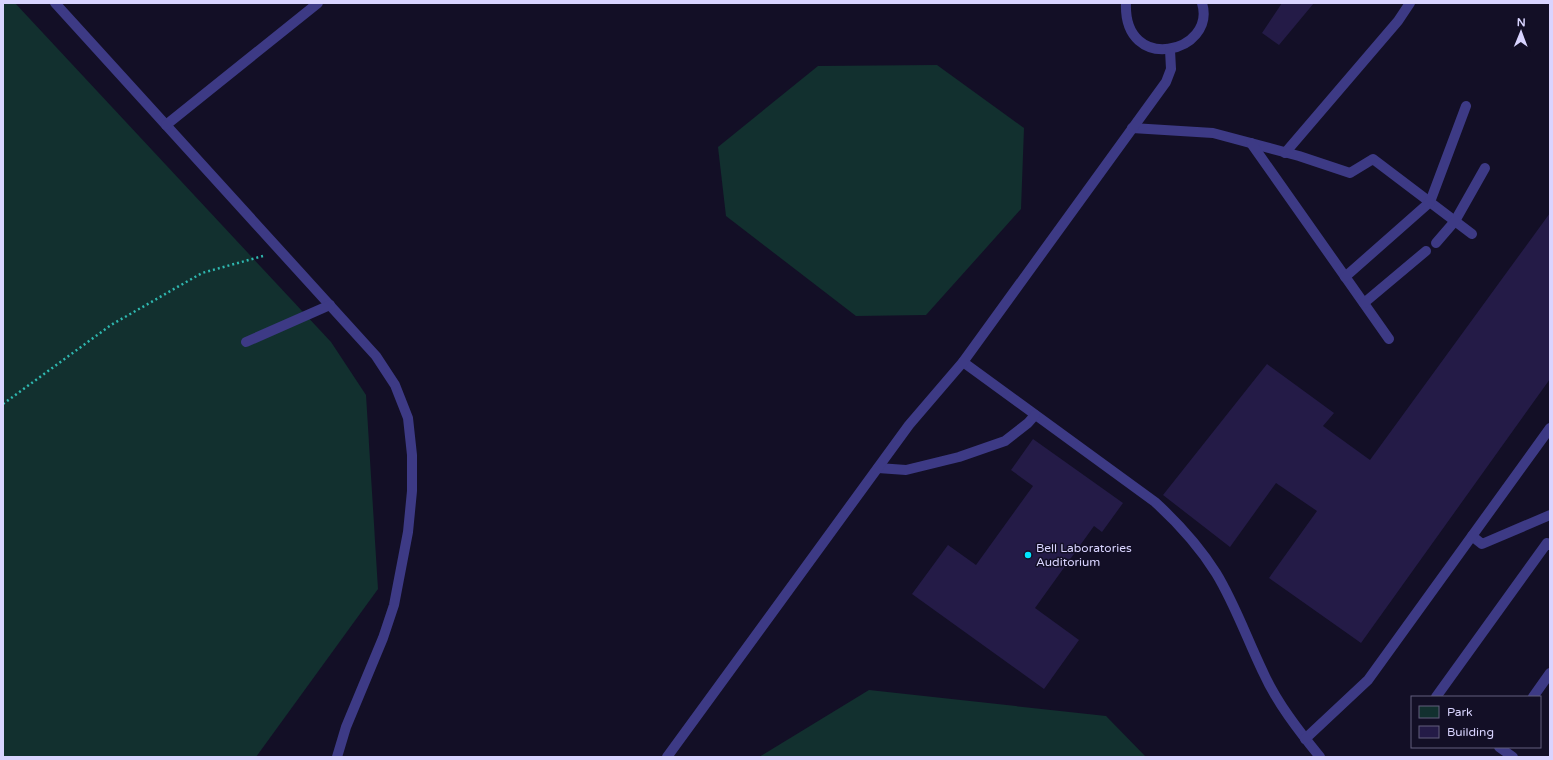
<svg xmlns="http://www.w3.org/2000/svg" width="1553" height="760" font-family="'Varela Round',sans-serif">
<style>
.green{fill:#12302f}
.building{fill:#241b47}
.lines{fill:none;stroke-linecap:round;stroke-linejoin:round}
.path{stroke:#2fb8b0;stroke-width:2.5;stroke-dasharray:2 3;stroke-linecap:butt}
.lane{stroke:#3d3a85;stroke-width:10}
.poi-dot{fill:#00e5ff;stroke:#130f26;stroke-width:1.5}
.labels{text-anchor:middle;stroke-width:3;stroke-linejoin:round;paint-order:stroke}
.poi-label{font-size:12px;fill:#d9d4ff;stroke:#130f26;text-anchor:start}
</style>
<rect width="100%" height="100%" fill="#130f26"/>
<g class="green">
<path d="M3,3h12l316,339 35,53 12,194 -122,168h-253z"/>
<path d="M937,65l87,63 -3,81 -95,106 -70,1 -130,-100 -8,-69 100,-81z"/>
<path d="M869,690l237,26 40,41h-387z"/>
</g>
<g class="building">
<path d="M1282,3h32l-35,42 -17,-12z"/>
<path d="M1550,213v166l-189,264 -92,-65 48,-67 -41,-28 -46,64 -67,-52 104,-131 67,49 -11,13 47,34z"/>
<path d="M1033,439l90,64 -21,29 -8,-6 -59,82 44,32 -35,49 -132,-95 36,-49 28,20 57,-79 -22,-16z"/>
</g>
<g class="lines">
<path class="path" d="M3,404l108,-79 91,-52 61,-17"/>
<g class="lane">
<path d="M55,3l321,353 19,29 13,33 4,37v36l-4,41 -14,73 -11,33 -37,89 -9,30"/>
<path d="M1126,3c-3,72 91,50 76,0"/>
<path d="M166,125l152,-122"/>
<path d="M1132,128l81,5 86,23 51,17 23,-14 99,75"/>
<path d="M1251,143l138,196"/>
<path d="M1285,153l113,-132 12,-18"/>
<path d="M1436,243l19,-22 30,-53"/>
<path d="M1345,277l85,-75 36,-96"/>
<path d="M1364,303l62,-52"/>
<path d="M246,342l84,-37"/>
<path d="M963,362l192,140c23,21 44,44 61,71 19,31 31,66 47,99 14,31 36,59 57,85"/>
<path d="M878,468l28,2 53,-13 46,-16 23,-18 7,-8"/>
<path d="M1472,536l10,8 68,-29"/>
<path d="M1436,697l111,-154 3,2"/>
<path d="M1533,697l17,-24"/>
<path d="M1305,739l63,-59 182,-252"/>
<path d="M1499,747l14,10"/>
<path d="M667,757l242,-332 54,-63 203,-280 5,-13 -1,-19"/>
</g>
</g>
<circle class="poi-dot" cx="1028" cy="555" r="4"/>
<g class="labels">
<g class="poi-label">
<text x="1036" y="552">Bell Laboratories<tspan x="1036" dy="14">Auditorium</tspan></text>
</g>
</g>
<rect width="1553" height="760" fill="none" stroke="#d9d4ff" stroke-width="8"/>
<rect x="1411" y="696" width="130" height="52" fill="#130f26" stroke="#625e7d"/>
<rect x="1419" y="706" width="20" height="12" fill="#12302f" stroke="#625e7d"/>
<text x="1447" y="716" font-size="12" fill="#d9d4ff">Park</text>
<rect x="1419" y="726" width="20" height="12" fill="#241b47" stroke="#625e7d"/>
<text x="1447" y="736" font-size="12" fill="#d9d4ff">Building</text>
<g transform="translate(1521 32) rotate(1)" stroke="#130f26" stroke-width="3" paint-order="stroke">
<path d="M0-3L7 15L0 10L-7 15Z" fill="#d9d4ff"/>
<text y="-6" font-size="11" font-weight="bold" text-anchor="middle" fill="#d9d4ff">N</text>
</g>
</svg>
